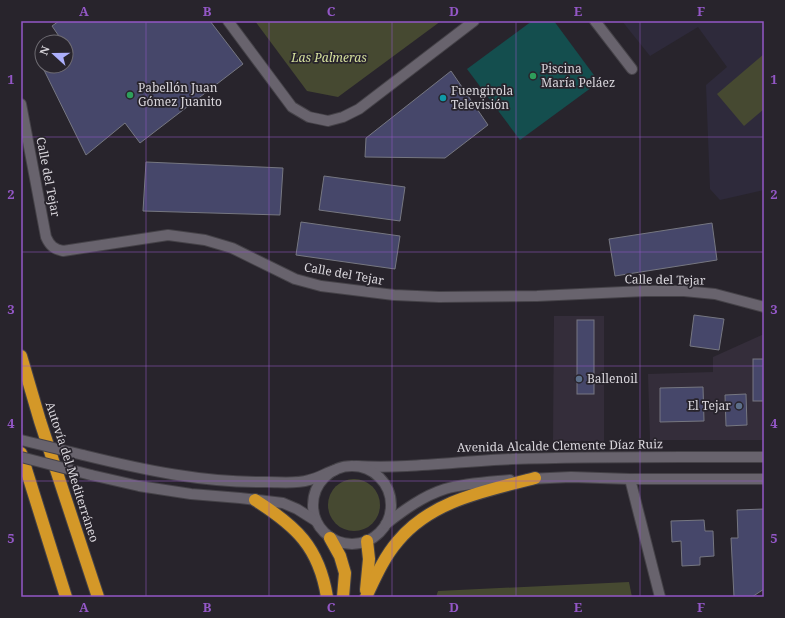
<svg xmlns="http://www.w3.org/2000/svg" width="785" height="618" font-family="'Noto Serif',serif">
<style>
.built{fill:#342d3a}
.education{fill:#2e2a3b}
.green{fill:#464931}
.water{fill:#144e4e}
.building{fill:#46476a;stroke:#767781}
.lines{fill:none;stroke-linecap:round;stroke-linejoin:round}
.minor-casing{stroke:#454248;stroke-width:12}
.motorway-casing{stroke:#454248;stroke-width:14}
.minor{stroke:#68636d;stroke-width:10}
.motorway{stroke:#d49828;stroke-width:12}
.minor-bridge-casing{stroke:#454248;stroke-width:12;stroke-linecap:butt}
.minor-bridge{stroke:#68636d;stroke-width:10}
.grid{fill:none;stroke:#9357c6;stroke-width:1;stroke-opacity:0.55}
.leisure-dot{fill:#2e9e5b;stroke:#28242c;stroke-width:1.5}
.culture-dot{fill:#0f9aa8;stroke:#28242c;stroke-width:1.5}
.service-dot{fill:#5c6f8a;stroke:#28242c;stroke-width:1.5}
.labels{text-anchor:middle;stroke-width:3.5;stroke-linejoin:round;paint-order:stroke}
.park-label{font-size:12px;font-style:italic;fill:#d5e09d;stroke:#28242c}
.poi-label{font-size:12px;fill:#dad7dd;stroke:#28242c;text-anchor:start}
.street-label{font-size:12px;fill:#dad7dd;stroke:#28242c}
.neatline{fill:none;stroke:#9357c6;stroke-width:1.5}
.grid-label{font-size:13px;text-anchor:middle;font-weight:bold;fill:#9357c6}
</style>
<rect width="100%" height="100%" fill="#28242c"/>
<g class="built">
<path d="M554,316h50v125h-51z"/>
<path d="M764,334v106h-114l-2,-66 65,-2v-15z"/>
</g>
<path class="education" d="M622,21h142v169l-44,10 -10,-11 -4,-104 21,-18 -29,-40 -48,29z"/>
<g class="green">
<path d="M255,21h186l-103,76 -31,-6z"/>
<path d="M764,54v55l-20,17 -27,-32z"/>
<circle cx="354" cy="505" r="26"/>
<path d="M629,582l3,15h-196l2,-6z"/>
</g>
<path class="water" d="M532,21h22l45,61 -79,58 -53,-71z"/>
<g class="building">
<path d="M59,21h151l33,43 -103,79 -15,-20 -39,32 -44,-89h24v-24h-3l-11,-16z"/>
<path d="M451,71l37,54 -43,33 -80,-1 1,-19z"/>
<path d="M146,162l137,6 -3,47 -137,-4z"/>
<path d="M324,176l81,11 -5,34 -81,-11z"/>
<path d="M301,222l99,14 -5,33 -99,-14z"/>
<path d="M712,223l5,37 -102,16 -6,-37z"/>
<path d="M694,315l30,4 -5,31 -29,-4z"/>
<rect x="577" y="320" width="17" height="74"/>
<rect x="753" y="359" width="11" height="42"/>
<path d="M703,387l1,34 -44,1v-34z"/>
<path d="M746,394l1,31 -21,1 -1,-31z"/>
<path d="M764,509v80l-12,8h-18l-3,-59h7l-1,-28z"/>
<path d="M704,520l1,11h8l1,25 -14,1v8l-18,1 -1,-25 -9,1 -1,-21z"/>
</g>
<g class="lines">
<g class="minor-casing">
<g id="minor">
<path d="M228,21l64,86 17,10 19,4 15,-4 16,-8 115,-88"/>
<path d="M595,21l37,48"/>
<path d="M21,104l25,133c4,9 8,12 17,14l105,-16 37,5 27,8 63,31 26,7 73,9 45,2 98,-1 108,-5h39l31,3 49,13"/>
<path d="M83,455c61,15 121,28 184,27 14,0 29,2 42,-2 9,-2 17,-7 26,-10"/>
<path d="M356,466c52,3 105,-5 157,-7 84,-3 167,-2 251,-2"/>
<circle cx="352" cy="505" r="39"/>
<path d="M91,475l48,11 52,8 49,4 43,5 14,6 19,12"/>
<path d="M528,479l43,-2 59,2h134"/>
<path d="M630,479l30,118"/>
<path d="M386,524c18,-14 37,-28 59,-35 21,-6 44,-7 65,-9"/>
</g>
</g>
<g class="motorway-casing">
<g id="motorway">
<path d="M21,356l19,65 58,176"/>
<path d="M21,453l45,144"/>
<path d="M255,500c41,26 64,47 72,97"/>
<path d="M330,538l10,18 5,17 -2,24"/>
<path d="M366,590l3,-31 -2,-18"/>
<path d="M366,597c9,-19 18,-40 32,-56 34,-41 88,-50 137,-63"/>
</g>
</g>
<use href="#minor" class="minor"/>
<use href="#motorway" class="motorway"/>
<g class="minor-bridge-casing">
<g id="minor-bridge">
<path d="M21,440l62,15"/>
<path d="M21,457l70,18"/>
</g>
</g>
<use href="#minor-bridge" class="minor-bridge"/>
</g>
<path class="grid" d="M146,21v576M269,21v576M392,21v576M516,21v576M640,21v576M21,137h743M21,252h743M21,366h743M21,481h743"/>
<g class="leisure-dot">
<circle cx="533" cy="76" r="4"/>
<circle cx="130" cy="95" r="4"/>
</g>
<circle class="culture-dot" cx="443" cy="98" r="4"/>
<g class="service-dot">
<circle cx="579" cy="379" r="4"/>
<circle cx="739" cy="406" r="4"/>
</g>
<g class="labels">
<g class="park-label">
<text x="329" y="62">Las Palmeras</text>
</g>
<g class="poi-label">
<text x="541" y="73">Piscina<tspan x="541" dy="14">María Peláez</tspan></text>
<text x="138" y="92">Pabellón Juan<tspan x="138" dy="14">Gómez Juanito</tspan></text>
<text x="451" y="95">Fuengirola<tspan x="451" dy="14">Televisión</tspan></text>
<text x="587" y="383">Ballenoil</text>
<text x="731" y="410" text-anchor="end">El Tejar</text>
</g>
<g class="street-label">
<text transform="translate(48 177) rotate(79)" y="4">Calle del Tejar</text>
<text transform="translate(344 274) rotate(10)" y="4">Calle del Tejar</text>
<text transform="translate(665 280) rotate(1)" y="4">Calle del Tejar</text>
<text transform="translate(560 446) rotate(-1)" y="4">Avenida Alcalde Clemente Díaz Ruiz</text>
<text transform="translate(72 472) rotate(72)" y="4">Autovía del Mediterráneo</text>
</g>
</g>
<rect width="785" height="618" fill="none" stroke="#28242c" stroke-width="44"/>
<g transform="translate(54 54) rotate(291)"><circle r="19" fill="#28242c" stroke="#6f6c73"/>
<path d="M0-3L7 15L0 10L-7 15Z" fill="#acaffb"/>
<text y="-6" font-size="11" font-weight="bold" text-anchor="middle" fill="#dad7dd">N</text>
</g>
<rect x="22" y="22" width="741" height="574" class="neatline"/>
<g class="grid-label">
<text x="84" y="16">A</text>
<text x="207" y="16">B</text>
<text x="331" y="16">C</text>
<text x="454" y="16">D</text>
<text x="578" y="16">E</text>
<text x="701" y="16">F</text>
<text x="11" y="84">1</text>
<text x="774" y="84">1</text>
<text x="11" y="199">2</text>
<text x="774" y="199">2</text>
<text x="11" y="314">3</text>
<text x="774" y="314">3</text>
<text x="11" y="428">4</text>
<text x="774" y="428">4</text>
<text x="11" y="543">5</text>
<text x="774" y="543">5</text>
<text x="84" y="612">A</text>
<text x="207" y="612">B</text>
<text x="331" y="612">C</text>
<text x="454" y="612">D</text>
<text x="578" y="612">E</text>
<text x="701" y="612">F</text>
</g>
</svg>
